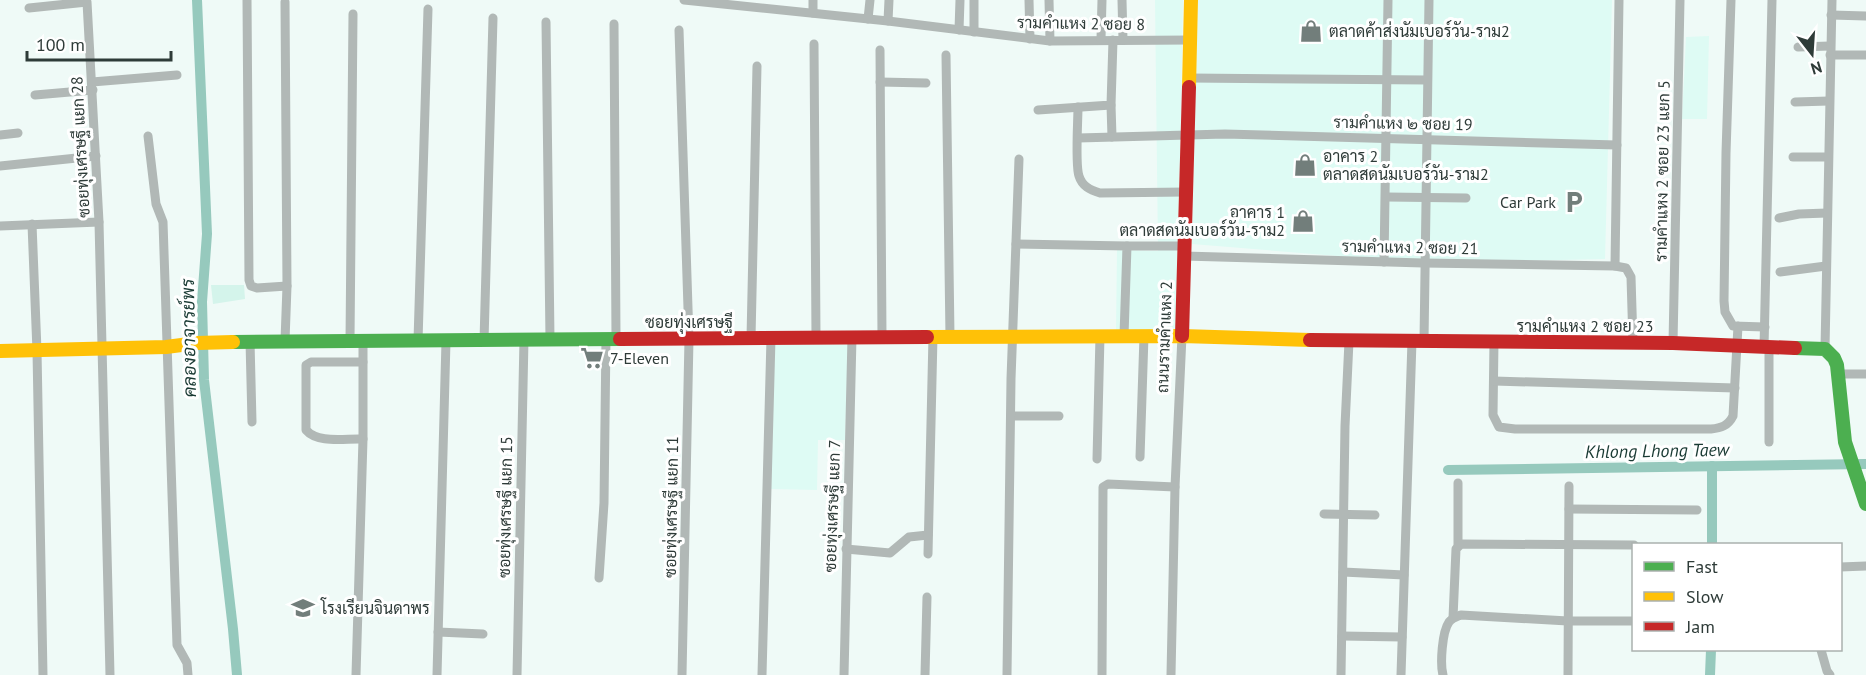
<svg xmlns="http://www.w3.org/2000/svg" width="1866" height="675" font-family="'PT Sans',Sarabun,sans-serif">
<style>
.built{fill:#defbf4}
.green{fill:#d4f4eb}
.lines{fill:none;stroke-linecap:round;stroke-linejoin:round}
.canal{stroke:#96c9bd;stroke-width:10}
.street{stroke:#b1b8b6;stroke-width:9}
.fast{stroke:#4caf50;stroke-width:14}
.slow{stroke:#ffc107;stroke-width:14}
.jam{stroke:#c62828;stroke-width:14}
.labels{text-anchor:middle;stroke-width:6;stroke-linejoin:round;paint-order:stroke}
.street-label{font-size:16px;fill:#2e3b38;stroke:#fff}
.poi-label{font-size:16px;fill:#2e3b38;stroke:#fff;text-anchor:start}
.water-label{font-size:18px;font-style:italic;fill:#193a33;stroke:#fff}
</style>
<rect width="100%" height="100%" fill="#effaf7"/>
<g class="built">
<path d="M1155,0h28l-6,330 -61,1 1,-81 41,1z"/>
<path d="M1198,0h414l-7,259 -182,4 -231,-19z"/>
<path d="M1709,36l-2,83h-25l4,-82z"/>
<path d="M848,344l-3,96h-27l-1,50 -46,-1 3,-144z"/>
</g>
<path class="green" d="M211,285h33l1,14 -32,5z"/>
<g class="lines">
<g class="canal">
<path d="M197,0l10,234 -5,68 2,78 29,249 4,46"/>
<path d="M1448,470l418,-6"/>
<path d="M1712,544v-78"/>
<path d="M1710,675l1,-25"/>
</g>
<g class="street">
<path d="M247,0l2,280 2,6 6,2 30,-2"/>
<path d="M684,0l204,21 162,20 140,-1"/>
<path d="M813,0v13"/>
<path d="M1029,0l1,39"/>
<path d="M1049,0l1,41"/>
<path d="M1122,0l1,40"/>
<path d="M1731,0l-5,153 -2,148 1,11 8,14 32,1"/>
<path d="M285,2l2,284 -2,55"/>
<path d="M29,8l58,-6 12,220 11,453"/>
<path d="M1831,15l35,1"/>
<path d="M868,19l2,-19"/>
<path d="M888,21l1,-21"/>
<path d="M546,22l4,317"/>
<path d="M614,24l2,314"/>
<path d="M679,30l10,309 -7,336"/>
<path d="M959,30l1,-30"/>
<path d="M974,32v-32"/>
<path d="M1101,39l1,-39"/>
<path d="M814,44l2,293"/>
<path d="M1798,47l32,-1"/>
<path d="M880,50l2,287"/>
<path d="M946,55l4,281"/>
<path d="M1830,55h36"/>
<path d="M1189,78l238,2"/>
<path d="M92,82l85,-7"/>
<path d="M880,82l46,1"/>
<path d="M35,95l58,-5"/>
<path d="M1795,102l34,-1"/>
<path d="M1111,105l1,32"/>
<path d="M1078,107c0,14 -3,58 1,69 3,10 11,14 21,17l86,-1"/>
<path d="M1038,110l73,-5 2,-65"/>
<path d="M0,135l18,-2"/>
<path d="M148,136l8,68 7,18 14,423 10,18 1,12"/>
<path d="M1078,138l147,-4 392,11"/>
<path d="M1793,157h35"/>
<path d="M0,166l96,-10"/>
<path d="M1387,197l79,1"/>
<path d="M1779,218l20,-4 28,-1"/>
<path d="M32,224l5,127 6,324"/>
<path d="M0,226l99,-4"/>
<path d="M1016,244l111,2 -3,90"/>
<path d="M1127,246h57"/>
<path d="M1184,256l239,7 192,3 11,2 5,9 2,66"/>
<path d="M1384,262l4,-262"/>
<path d="M1615,266l4,-266"/>
<path d="M1780,272l46,-6"/>
<path d="M751,338l6,-272"/>
<path d="M250,341l2,81"/>
<path d="M350,341l3,-327"/>
<path d="M418,341l10,-332"/>
<path d="M484,341l9,-323"/>
<path d="M1424,341l5,-341"/>
<path d="M1494,341l-1,74 6,12 16,2h196c10,-1 17,-3 22,-13l5,-90"/>
<path d="M1673,343l7,-343"/>
<path d="M1764,348l8,-348"/>
<path d="M1825,349l7,-349"/>
<path d="M1838,374h28"/>
<path d="M1494,381l241,7"/>
<path d="M1011,416h48"/>
<path d="M363,439c-17,-1 -45,5 -57,-9v-65l5,-3h52"/>
<path d="M1769,442v-95"/>
<path d="M1140,457l4,-121"/>
<path d="M1097,459l3,-123"/>
<path d="M1458,483v62"/>
<path d="M1569,509l128,1"/>
<path d="M1324,514l51,1"/>
<path d="M846,549l44,4 19,-16 19,-2"/>
<path d="M928,554l5,-218"/>
<path d="M1840,567l26,-1"/>
<path d="M1343,572l61,3"/>
<path d="M599,578l5,-75 2,-165"/>
<path d="M1453,618l3,-69 5,-5 173,1"/>
<path d="M438,632l45,2"/>
<path d="M1342,636l60,1"/>
<path d="M1821,650l6,21 3,4"/>
<path d="M356,675l7,-236v-98"/>
<path d="M437,675l9,-334"/>
<path d="M517,675l7,-336"/>
<path d="M762,675l9,-337"/>
<path d="M844,675l8,-338"/>
<path d="M925,675l2,-78"/>
<path d="M1007,675l4,-296 8,-220"/>
<path d="M1102,675l1,-188 5,-3 67,3"/>
<path d="M1171,675l4,-188 7,-151"/>
<path d="M1341,675l4,-249 4,-85"/>
<path d="M1401,675l11,-334"/>
<path d="M1443,675c-3,-11 -1,-43 6,-53 3,-4 7,-5 12,-7l107,6h66"/>
<path d="M1568,675l1,-189"/>
</g>
<g class="fast">
<path d="M233,342l387,-3"/>
<path d="M1795,348l30,1 9,9 3,7 8,77 21,62"/>
</g>
<g class="slow">
<path d="M1189,87l2,-87"/>
<path d="M927,337l255,-1 128,4"/>
<path d="M0,351l166,-4 31,-4 36,-1"/>
</g>
<g class="jam">
<path d="M1182,336l7,-249"/>
<path d="M620,339l307,-2"/>
<path d="M1310,340l363,3 122,5"/>
</g>
</g>
<defs>
<g id="shop-bare" transform="scale(1.8)"><path d="M-5-2.5h2.3a2.7 3.5 0 0 1 5.4 0H5L5.5 6h-11ZM-1.5-2.5h3a1.5 2.3 0 0 0-3 0Z" fill="#727e7b" stroke="#fff" stroke-width="2.5" paint-order="stroke"/></g>
<g id="parking-bare" transform="scale(1.8)"><path d="M-3.5-5.5H1a3.5 3.5 0 0 1 0 7H-1V5.5H-3.5ZM-1-3.4V-.6H.8a1.4 1.4 0 0 0 0-2.8Z" fill="#727e7b" stroke="#fff" stroke-width="2.5" paint-order="stroke"/></g>
<g id="supermarket-bare" transform="scale(1.8)"><path d="M-6-5.5h2.5l.6 2H6L4.5 2H-2.5L-4.4-4H-6ZM-1.5 3.2a1.3 1.3 0 1 0 .1 0ZM3 3.2a1.3 1.3 0 1 0 .1 0Z" fill="#727e7b" stroke="#fff" stroke-width="2.5" paint-order="stroke"/></g>
<g id="school-bare" transform="scale(1.8)"><path d="M0-5L7-2L0 1L-7-2ZM-4 1L0 2.5L4 1V4Q0 6-4 4Z" fill="#727e7b" stroke="#fff" stroke-width="2.5" paint-order="stroke"/></g>
</defs>
<g fill-rule="evenodd">
<use href="#shop-bare" x="1311" y="31"/>
<use href="#shop-bare" x="1305" y="165"/>
<use href="#parking-bare" x="1574" y="202"/>
<use href="#shop-bare" x="1303" y="221"/>
<use href="#supermarket-bare" x="592" y="358"/>
<use href="#school-bare" x="303" y="608"/>
</g>
<g class="labels">
<g class="street-label">
<text transform="translate(1081 23) rotate(1)" y="6">รามคำแหง 2 ซอย 8</text>
<text transform="translate(1403 123) rotate(1)" y="6">รามคำแหง ๒ ซอย 19</text>
<text transform="translate(80 147) rotate(-93)" y="6">ซอยทุ่งเศรษฐี แยก 28</text>
<text transform="translate(1662 171) rotate(-89)" y="6">รามคำแหง 2 ซอย 23 แยก 5</text>
<text transform="translate(1410 247) rotate(1)" y="6">รามคำแหง 2 ซอย 21</text>
<text x="689" y="328">ซอยทุ่งเศรษฐี</text>
<text x="1585" y="332">รามคำแหง 2 ซอย 23</text>
<text transform="translate(1164 337) rotate(-88)" y="6">ถนนรามคำแหง 2</text>
<text transform="translate(832 506) rotate(-88)" y="6">ซอยทุ่งเศรษฐี แยก 7</text>
<text transform="translate(505 507) rotate(-89)" y="6">ซอยทุ่งเศรษฐี แยก 15</text>
<text transform="translate(671 507) rotate(-89)" y="6">ซอยทุ่งเศรษฐี แยก 11</text>
</g>
<g class="poi-label">
<text x="1329" y="37">ตลาดค้าส่งนัมเบอร์วัน-ราม2</text>
<text x="1323" y="162">อาคาร 2<tspan x="1323" dy="18">ตลาดสดนัมเบอร์วัน-ราม2</tspan></text>
<text x="1556" y="208" text-anchor="end">Car Park</text>
<text x="1285" y="218" text-anchor="end">อาคาร 1<tspan x="1285" dy="18">ตลาดสดนัมเบอร์วัน-ราม2</tspan></text>
<text x="610" y="364">7-Eleven</text>
<text x="321" y="614">โรงเรียนจินดาพร</text>
</g>
<g class="water-label">
<text transform="translate(189 338) rotate(-91)" y="6">คลองอาจารย์พร</text>
<text transform="translate(1657 451) rotate(-1)" y="6">Khlong Lhong Taew</text>
</g>
</g>
<rect x="1632" y="543" width="210" height="108" fill="#ffffff" stroke="#abb1af" stroke-width="1.5"/>
<rect x="1644" y="562" width="30" height="9" fill="#4caf50" stroke="#abb1af" stroke-width="1.5"/>
<text x="1686" y="573" font-size="18" fill="#2e3b38">Fast</text>
<rect x="1644" y="592" width="30" height="9" fill="#ffc107" stroke="#abb1af" stroke-width="1.5"/>
<text x="1686" y="603" font-size="18" fill="#2e3b38">Slow</text>
<rect x="1644" y="622" width="30" height="9" fill="#c62828" stroke="#abb1af" stroke-width="1.5"/>
<text x="1686" y="633" font-size="18" fill="#2e3b38">Jam</text>
<g transform="translate(1812 54) rotate(163)" stroke="#ffffff" stroke-width="4.5" paint-order="stroke">
<path d="M0-4.5L10 22L0 15L-10 22Z" fill="#2e3b38"/>
<text y="-9" font-size="16" font-weight="bold" text-anchor="middle" fill="#2e3b38">N</text>
</g>
<path d="M27 51v9h144v-9" fill="none" stroke="#2e3b38" stroke-width="3"/>
<text x="36" y="51" font-size="18" fill="#2e3b38" stroke="#ffffff" stroke-width="4.5" paint-order="stroke">100 m</text>
</svg>
